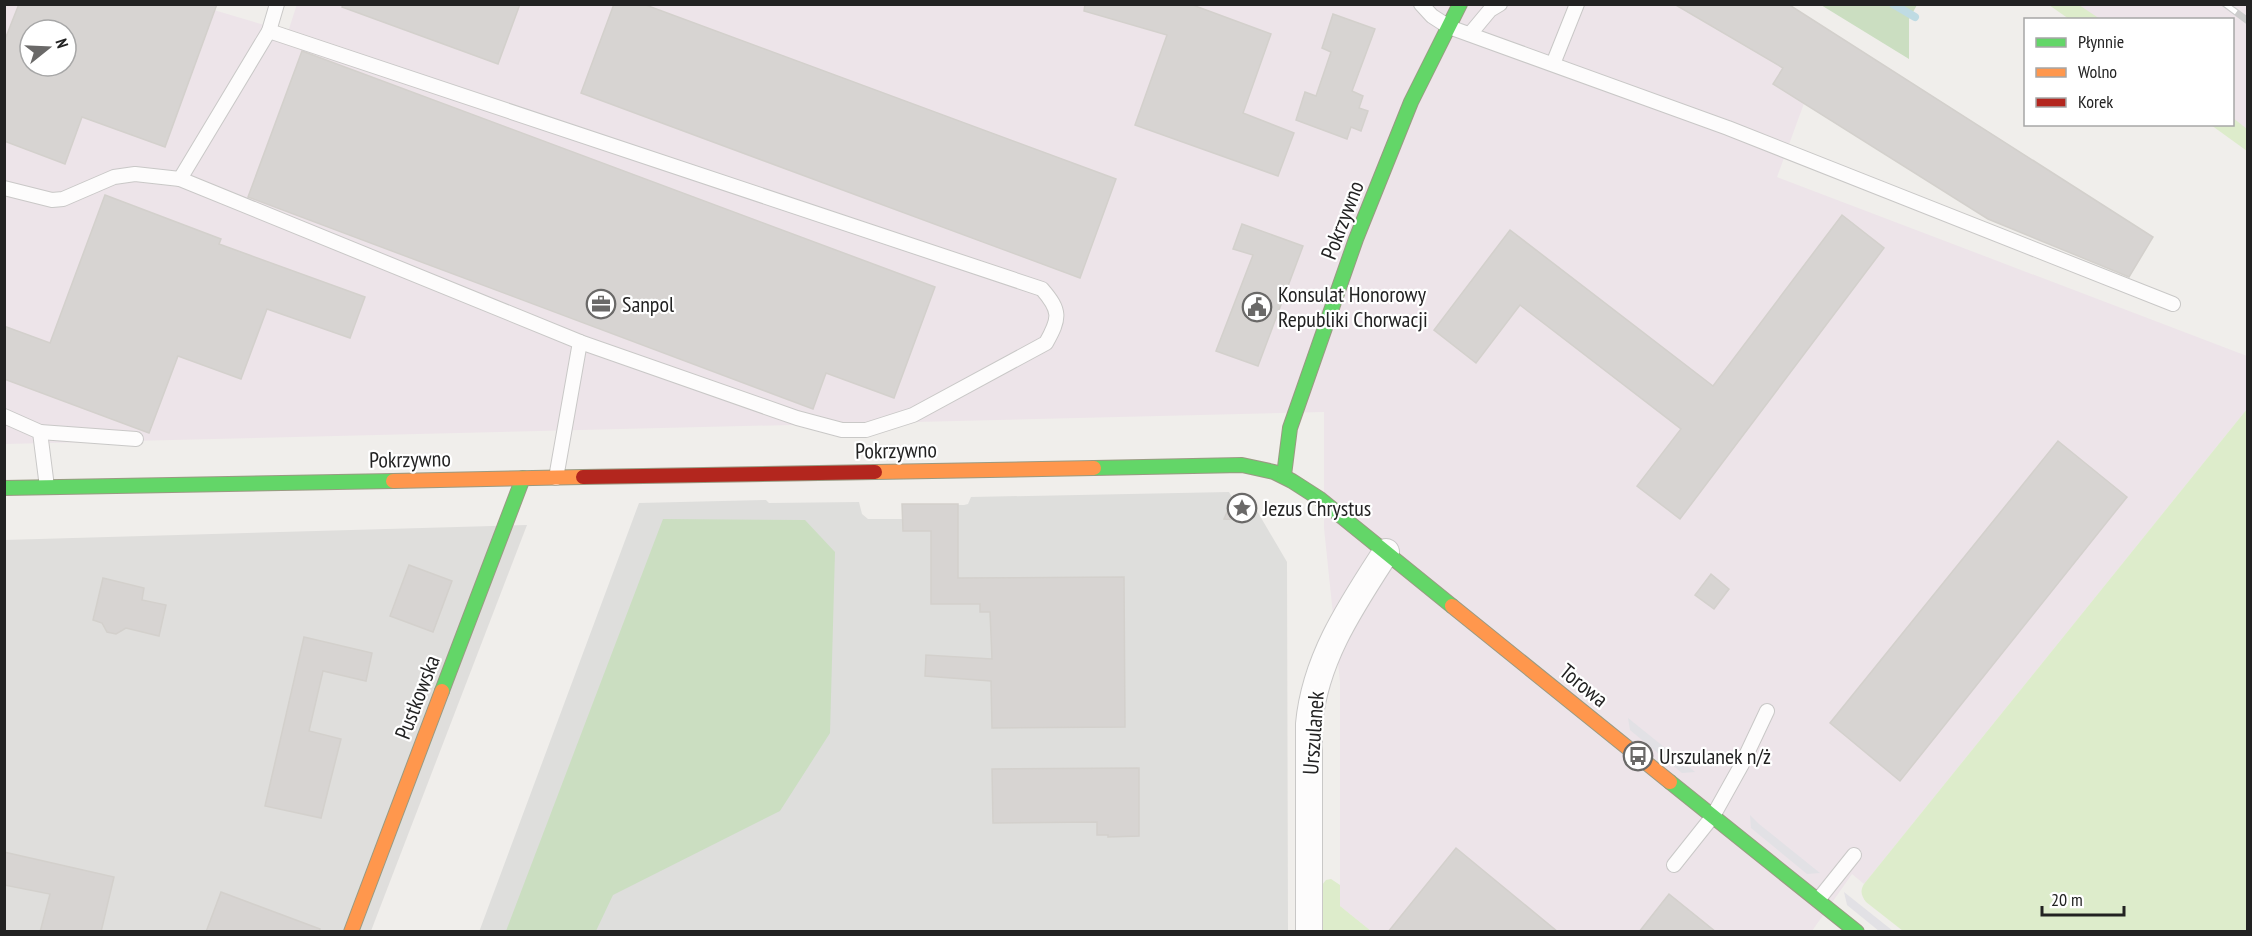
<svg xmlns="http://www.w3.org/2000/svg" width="2252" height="936" font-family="'PT Sans Narrow',sans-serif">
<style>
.residential{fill:#dfdedc}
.industrial{fill:#ede4e9;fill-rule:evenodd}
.religious{fill:#dededc}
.grass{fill:#ddeccb}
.forest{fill:#cbdec1}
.plaza{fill:#e2e1e5}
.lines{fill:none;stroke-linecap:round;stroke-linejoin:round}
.stream{stroke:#bfdbe3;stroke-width:8}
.building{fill:#d7d4d2;stroke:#d3d0cc;stroke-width:1.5;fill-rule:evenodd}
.lane-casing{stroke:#c9c8c7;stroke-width:16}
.street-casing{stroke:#c9c8c7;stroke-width:28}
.fast-casing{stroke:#999a82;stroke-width:16}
.slow-casing{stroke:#999a82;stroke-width:16}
.jam-casing{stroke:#999a82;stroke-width:16}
.lane{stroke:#fdfcfc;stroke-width:14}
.street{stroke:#fdfcfc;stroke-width:26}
.fast{stroke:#63d668;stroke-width:14}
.slow{stroke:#ff974d;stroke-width:14}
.jam{stroke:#b3261e;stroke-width:14}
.rail-casing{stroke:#ccc;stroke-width:7}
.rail{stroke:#fff;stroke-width:4.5;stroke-dasharray:14;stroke-linecap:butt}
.labels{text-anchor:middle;stroke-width:4.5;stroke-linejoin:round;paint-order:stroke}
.street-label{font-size:22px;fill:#222;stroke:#fff}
.poi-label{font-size:22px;fill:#222;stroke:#fff;text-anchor:start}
</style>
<rect width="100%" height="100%" fill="#f0eeeb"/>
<path class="residential" d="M527,525l-156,406h-366l-1,-391z"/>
<g class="industrial">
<path d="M297,4l1463,1 68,33 -51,139 470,179v53l-383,475 -12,-10 -40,57h-441l-31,-25v-224l-16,-154v-116l-1319,32 -1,-439h193l91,27zM30,30h36v36h-36z"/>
<path d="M2075,5h172v129l-14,-11 -1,-103 -137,-1z"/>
</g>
<path class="religious" d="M1229,492l4,7 6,-3h6l5,3 37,63 1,369 -809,1 160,-429 127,-3 3,3 90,-1 3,12 6,5h34v-15l62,1 4,-1 3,-7z"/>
<g class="grass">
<path d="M2049,5h30l21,14h-31z"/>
<path d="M2233,118l14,11v22l-36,-26 21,-1z"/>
<path d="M2247,409v522h-344l-37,-29c-5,-7 -6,-11 -2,-18z"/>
<path d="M1331,879l9,6v21l31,25 -50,1 1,-47 4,-5z"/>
</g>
<g class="forest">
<path d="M1821,5h96l-8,14v40z"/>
<path d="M663,519l142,1 30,32 -5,181 -50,78 -167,84 -17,36h-90z"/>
</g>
<g class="plaza">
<path d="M1628,718l67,54 -13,1 -52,-43z"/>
<path d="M1750,815l9,9 61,49 -13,1 -56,-46z"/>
<path d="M1844,892l49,39h-14l-32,-26z"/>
</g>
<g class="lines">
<path class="stream" d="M1893,4l22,13"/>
</g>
<g class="building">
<path d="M19,4h198l-52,143 -83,-30 -17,47 -61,-23v-99zM30,30h36v36h-36z"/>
<path d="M343,4h177l-22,60 -156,-57z"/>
<path d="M614,4h29l473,175 -36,99 -499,-185z"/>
<path d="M1085,4h105l81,30 -28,79 51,20 -16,43 -143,-51 32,-90 -83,-24z"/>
<path d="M1674,4h114l365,233 -24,40 -141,-58 -215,-135 10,-16z"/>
<path d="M1333,14l42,15 -23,62 11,5 -4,12 9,3 -7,20 -10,-4 -4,12 -51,-19 9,-28 11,4 15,-44 -9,-4z"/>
<path d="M302,51l633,236 -41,111 -68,-25 -13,36 -565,-212z"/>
<path d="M105,195l116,44 -2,5 146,53 -15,41 -83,-29 -26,70 -63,-23 -29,77 -145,-54v-53l46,17z"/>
<path d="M1842,215l42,33 -204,271 -43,-33 44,-57 -161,-124 -44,58 -42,-33 76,-100 203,156z"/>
<path d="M1242,224l61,22 -45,120 -42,-15 37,-96 -20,-6z"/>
<path d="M2058,441l69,56 -227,284 -70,-58z"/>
<path d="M1239,496h6l9,9v6l-3,6 -6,3 -21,-1 9,-20z"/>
<path d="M902,504h56v74l166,-1 1,150 -133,1 -1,-47 -66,-5 1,-21 66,4 -2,-47h-10v-8h-49v-73h-28z"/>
<path d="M409,565l43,16 -19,51 -43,-16z"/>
<path d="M1711,574l18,15 -15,20 -19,-14z"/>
<path d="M103,578l41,10 -2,12 24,5 -7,31 -33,-8 -10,6 -9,-2 -5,-9 -9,-3z"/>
<path d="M304,637l68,16 -6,28 -43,-10 -14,60 32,8 -20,79 -56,-12z"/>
<path d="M1139,768v68l-31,1v-2h-11v-13l-104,1 -1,-54z"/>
<path d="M1456,848l102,84h-170z"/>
<path d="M4,852l110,25 -13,55h-61l10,-38 -46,-9z"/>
<path d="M221,892l99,37 -1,3h-113z"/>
<path d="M1669,894l47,38h-77z"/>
</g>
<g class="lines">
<g class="lane-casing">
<g id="lane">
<path d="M277,4l-8,27 -89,148 400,163"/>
<path d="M1421,4l11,12 17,11 279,101 445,176"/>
<path d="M269,31l773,258c19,22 18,29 4,54l-133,72 -47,15h-24l-45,-12 -217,-76 -24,136"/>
<path d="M1470,34l20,-24 10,-6"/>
<path d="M1553,64l24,-60"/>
<path d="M4,188l48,12 11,-1 51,-22 21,-3 45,5"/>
<path d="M4,416l36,16 7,55"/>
<path d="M40,432l96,7"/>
<path d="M1674,865l39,-49 29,-52 25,-53"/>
<path d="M1818,900l36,-45"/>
</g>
</g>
<g class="street-casing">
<path id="street" d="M1309,932v-208c6,-65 42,-118 77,-172"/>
</g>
<g class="fast-casing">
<g id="fast">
<path d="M1094,468l148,-3 32,7 18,9 28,18 132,107"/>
<path d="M1284,475l6,-47 66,-189 55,-137 49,-98"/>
<path d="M4,488l389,-7"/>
<path d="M442,691l81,-213"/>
<path d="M1670,782l187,150"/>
</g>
</g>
<g class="slow-casing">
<g id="slow">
<path d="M875,472l219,-4"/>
<path d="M393,481l190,-4"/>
<path d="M1452,606l218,176"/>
<path d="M351,932l91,-241"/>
</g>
</g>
<g class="jam-casing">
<path id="jam" d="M583,477l292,-5"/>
</g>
<use href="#lane" class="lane"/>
<use href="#street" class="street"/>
<use href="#fast" class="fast"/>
<use href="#slow" class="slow"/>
<use href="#jam" class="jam"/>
<g class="rail-casing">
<path id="rail" d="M2225,4l23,17"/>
</g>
<use href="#rail" class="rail"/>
</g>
<defs>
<g id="office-ring" transform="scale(1.5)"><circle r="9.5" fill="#fff" stroke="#6a6968" stroke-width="1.5"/><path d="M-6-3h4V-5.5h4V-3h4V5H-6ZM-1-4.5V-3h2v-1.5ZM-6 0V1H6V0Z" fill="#6a6968"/></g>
<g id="civic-ring" transform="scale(1.5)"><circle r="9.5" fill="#fff" stroke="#6a6968" stroke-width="1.5"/><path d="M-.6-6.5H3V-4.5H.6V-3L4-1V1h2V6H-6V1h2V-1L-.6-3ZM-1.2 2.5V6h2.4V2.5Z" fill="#6a6968"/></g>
<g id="sight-ring" transform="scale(1.5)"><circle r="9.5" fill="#fff" stroke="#6a6968" stroke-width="1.5"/><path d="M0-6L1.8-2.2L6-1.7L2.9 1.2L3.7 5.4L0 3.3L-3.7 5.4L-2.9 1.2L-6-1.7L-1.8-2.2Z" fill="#6a6968"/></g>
<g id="bus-ring" transform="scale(1.5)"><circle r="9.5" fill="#fff" stroke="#6a6968" stroke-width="1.5"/><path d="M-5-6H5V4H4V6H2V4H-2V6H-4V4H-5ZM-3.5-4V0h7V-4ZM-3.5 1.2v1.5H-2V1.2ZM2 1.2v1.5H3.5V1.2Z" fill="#6a6968"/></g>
</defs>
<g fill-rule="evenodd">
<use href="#office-ring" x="601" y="304"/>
<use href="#civic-ring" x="1257" y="307"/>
<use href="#sight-ring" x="1242" y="508"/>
<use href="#bus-ring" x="1638" y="756"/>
</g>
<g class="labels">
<g class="street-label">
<text transform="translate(1342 220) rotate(-69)" y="8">Pokrzywno</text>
<text transform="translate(896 450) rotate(-1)" y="8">Pokrzywno</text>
<text transform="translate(410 459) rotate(-1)" y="8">Pokrzywno</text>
<text transform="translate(1584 685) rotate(39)" y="8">Torowa</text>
<text transform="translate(417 697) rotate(-69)" y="8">Pustkowska</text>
<text transform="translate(1313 733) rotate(-86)" y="8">Urszulanek</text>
</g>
<g class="poi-label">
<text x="1278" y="302">Konsulat Honorowy<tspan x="1278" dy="25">Republiki Chorwacji</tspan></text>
<text x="622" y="312">Sanpol</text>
<text x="1263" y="516">Jezus Chrystus</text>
<text x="1659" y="764">Urszulanek n/ż</text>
</g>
</g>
<rect width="2252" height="936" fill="none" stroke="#222222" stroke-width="12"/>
<rect x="2024" y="18" width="210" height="108" fill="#ffffff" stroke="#a7a7a7" stroke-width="1.5"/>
<rect x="2036" y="38" width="30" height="9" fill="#63d668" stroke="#a7a7a7" stroke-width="1.5"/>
<text x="2078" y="48" font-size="18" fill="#222222">Płynnie</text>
<rect x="2036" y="68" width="30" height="9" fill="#ff974d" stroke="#a7a7a7" stroke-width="1.5"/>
<text x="2078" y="78" font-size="18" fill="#222222">Wolno</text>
<rect x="2036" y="98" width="30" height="9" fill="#b3261e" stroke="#a7a7a7" stroke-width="1.5"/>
<text x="2078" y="108" font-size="18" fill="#222222">Korek</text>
<g transform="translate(48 48) rotate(72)"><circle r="28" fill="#ffffff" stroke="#a7a7a7" stroke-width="1.5"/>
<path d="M0-4.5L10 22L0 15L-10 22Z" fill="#6a6968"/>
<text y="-9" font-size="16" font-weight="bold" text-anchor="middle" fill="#222222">N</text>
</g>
<path d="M2042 906v9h82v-9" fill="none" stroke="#222222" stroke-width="3"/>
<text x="2051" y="906" font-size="18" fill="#222222" stroke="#ffffff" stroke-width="4.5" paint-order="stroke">20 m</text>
</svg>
